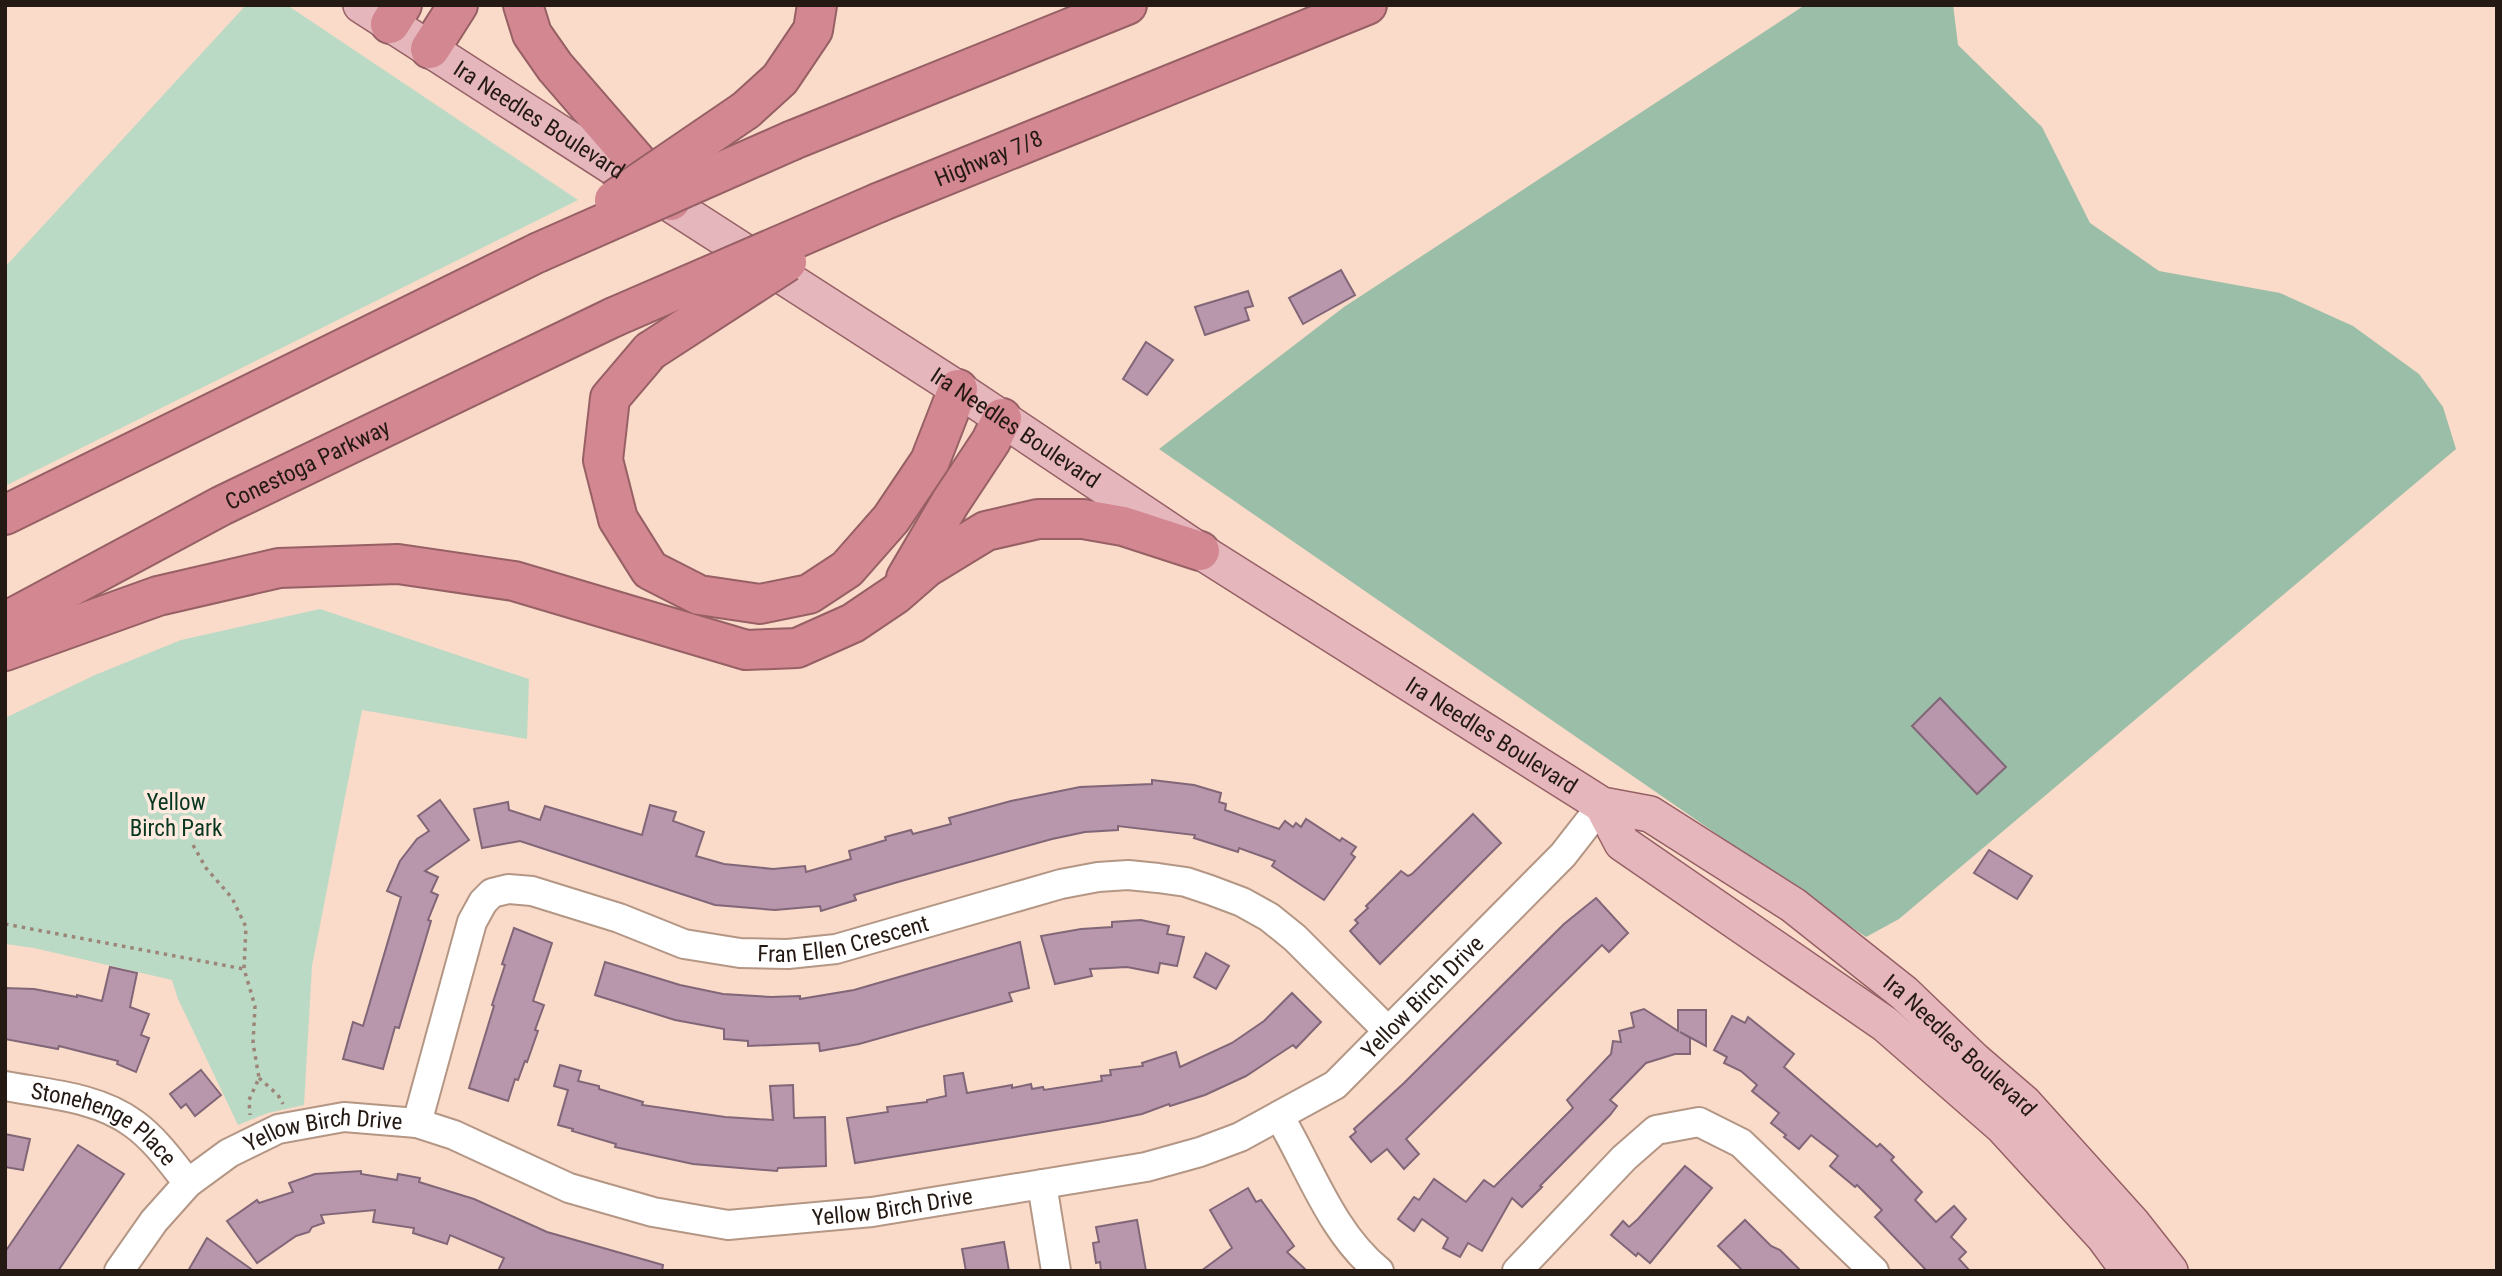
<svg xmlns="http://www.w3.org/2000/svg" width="2502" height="1276" font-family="'Roboto Condensed',sans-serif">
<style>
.green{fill:#bbdac6}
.forest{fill:#9abea7}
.building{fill:#b897ad;stroke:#816678;stroke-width:2}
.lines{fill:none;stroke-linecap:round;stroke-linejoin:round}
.minor-casing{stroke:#b49685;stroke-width:32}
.major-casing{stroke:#966065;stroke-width:38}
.highway-casing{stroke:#966065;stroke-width:42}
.path{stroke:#9c8578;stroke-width:3.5;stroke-dasharray:3.5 5;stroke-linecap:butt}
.minor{stroke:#fff;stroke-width:28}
.major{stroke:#e5b7bd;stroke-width:35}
.highway{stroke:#d38791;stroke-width:38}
.highway-bridge-casing{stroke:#966065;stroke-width:42;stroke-linecap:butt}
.highway-bridge{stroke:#d38791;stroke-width:38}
.labels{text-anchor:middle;stroke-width:7;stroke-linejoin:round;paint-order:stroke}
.street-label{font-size:23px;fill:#241913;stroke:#feeadf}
.park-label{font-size:23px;fill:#083721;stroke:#feeadf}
</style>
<rect width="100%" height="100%" fill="#fadac8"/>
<g class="green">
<path d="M246,5h41l291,195 -573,286v-219z"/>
<path d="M320,609l209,70 -2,60 -165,-29 -50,256 -8,139 -36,8 -30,12 -60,-126 -6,-19 -138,-32 -29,-4v-226l90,-43 86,-35z"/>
</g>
<path class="forest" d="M1805,5h148l5,40 84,82 48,96 69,48 121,22 73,33 66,48 24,33 13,42 -557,470 -33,18 -707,-488 185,-142z"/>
<g class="building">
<path d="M1341,270l14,25 -52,29 -14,-26z"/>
<path d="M1248,291l5,15 -8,2 4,12 -44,15 -10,-28z"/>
<path d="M1146,342l27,18 -26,35 -24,-16z"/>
<path d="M1940,698l66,69 -29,27 -65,-68z"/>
<path d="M1152,780l42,5 27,8 -2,9 7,2 -1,6 54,19 6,-8 8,6 3,-4 5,4 5,-8 34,22 2,-3 14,9 -5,7 4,3 -31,43 -52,-34 3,-5 -36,-13 -1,4 -44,-14 1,-3 -77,-9v4l-33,2 -33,7 -154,43 -44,13 2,5 -35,11 -1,-5 -45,4 -60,-5 -195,-64 -38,7 -8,-39 34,-7 1,8 31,10 5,-14 97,29 8,-30 26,7 -3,9 31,11 -8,24 28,8 49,5 32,-3 1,6 45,-13 -2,-8 37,-11 -1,-3 26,-7 2,4 38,-10 -2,-6 62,-17 69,-14 72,-3z"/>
<path d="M440,800l29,40 -44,31 13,6 -7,15 7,3 -10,25 3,1 -32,107 -4,-1 -12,42 -40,-10 10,-37 10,4 38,-129 -14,-6 13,-30 17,-22 12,-8 -11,-15z"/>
<path d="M1473,814l28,29 -121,121 -30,-33 8,-8 -3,-3 13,-12 -2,-2 35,-35 7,5 4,-2z"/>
<path d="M1989,850l43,26 -15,23 -43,-26z"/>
<path d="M1596,898l32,35 -19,19 -7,-7 -196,194 13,15 -15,15 -17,-20 -16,13 -21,-25 6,-5 -2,-3 50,-46 160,-159z"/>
<path d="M1141,920l28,6 -2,8 17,3 -7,29 -17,-3 -2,10 -31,-6 -37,2 2,7 -37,8 -14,-48 40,-7 31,-2v-5z"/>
<path d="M514,928l38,15 -19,58 11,4 -9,25 3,1 -11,31 -2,-1 -7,19 -3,-1 -7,22 -39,-13 25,-82 -2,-1 13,-40 -3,-1z"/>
<path d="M1020,942l9,46 -20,5 3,8 -153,43 -39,7 -1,-8 -71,3v-5l-24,-2v-10l-49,-9 -80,-25 10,-33 75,23 43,9 48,3 29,-1v3l54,-9z"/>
<path d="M1206,953l23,13 -13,23 -22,-12z"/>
<path d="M110,967l27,6 -7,34 19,7 -8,21 8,3 -13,34 -19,-8 1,-3 -59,-15 -1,3 -53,-10v-51l29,1 43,8v-2l25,6z"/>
<path d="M1292,993l29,29 -25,26 -3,-3 -47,31 -41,19 -35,11 -1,-2 -27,10 -44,9 -243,40 -8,-45 41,-6 -1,-5 40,-5v-2l19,-4 -2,-20 19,-3 4,20 45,-8v3l19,-4 1,5 11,-2 1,3 58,-9 -1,-5 10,-1 -1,-5 33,-4 -1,-3 34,-11 4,15 52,-24 32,-22z"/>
<path d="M1644,1009l34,22v-21h28v36l-26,-14 10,6v16h-15l-29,9 -36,37 7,6 -7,9 -70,71 2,1 -20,20 -10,-9 -30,53 -14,-8 -8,14 -17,-9 5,-10 -26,-19 -8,12 -16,-12 16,-22 5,3 15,-21 32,23 18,-22 10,7 79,-79 -6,-8 44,-46 2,-13 8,1 -2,-11 15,-4 -3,-14z"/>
<path d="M1732,1016l13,7 3,-6 46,37 -10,13 93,80 3,-3 14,13 -3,3 31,32 -7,8 21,22 18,-16 12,13 -15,18 15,15 -7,7 11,12h-43l-52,-54 7,-7 -25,-25 -2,2 -25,-21 8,-10 -27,-21 -12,14 -15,-12 2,-2 -15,-12 8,-10 -27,-22 5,-6 -16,-14 -17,-8 3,-6 -13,-7z"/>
<path d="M560,1065l21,6 -3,10 21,5v3l44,13 -1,3 83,12 48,3 -3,-34 23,-1 1,33 31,-1 1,49 -48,2 -1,3 -84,-7 -60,-13 -18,-4 1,-3 -44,-13 1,-2 -15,-4 10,-35 -14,-4z"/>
<path d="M201,1070l20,25 -26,21 -9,-12 -5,4 -11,-14z"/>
<path d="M5,1134l25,5 -7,31 -18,-3z"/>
<path d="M78,1145l46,29 -66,97h-53v-19z"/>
<path d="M1685,1166l27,22 -62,75 -12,-10 -2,3 -25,-21 12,-14 6,6 9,-8z"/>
<path d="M361,1171v3l36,6 1,-6 22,4 -1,4 55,17 73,33 116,33 -1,6h-164l6,-13 -54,-23 -3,9 -34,-11 1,-5 -41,-6 2,-12 -54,5 3,8 -12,4 -3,5 -13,4 -39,27 -30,-42 30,-21 2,3 34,-11 -4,-9 26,-9z"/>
<path d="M1248,1188l8,14 5,-2 33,46 -7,6 20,19h-106l31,-23 -22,-38z"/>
<path d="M1137,1220l9,51h-45l-1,-9 -4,1 -3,-20 6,-1 -3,-15z"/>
<path d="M1745,1220l26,26 9,4 21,21h-58l-25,-25z"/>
<path d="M207,1238l47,33h-66z"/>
<path d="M1004,1242l5,29h-43l-4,-22z"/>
</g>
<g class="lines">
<g class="minor-casing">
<g id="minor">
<path id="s1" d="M5,1086c43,8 93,11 129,38 21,15 38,39 54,59"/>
<path d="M1279,1116c31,52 52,116 100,155"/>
<path id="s2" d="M417,1123l55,-201 11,-20 9,-9 16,-4 24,2 87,27 65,26 56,9 48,1 48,-5 225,-65 37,-7 30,-2 30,3 28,4 24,8 32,12 27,15 26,21 93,93"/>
<path d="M1042,1184l14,87"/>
<path id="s3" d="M119,1271l35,-50 34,-38 41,-30 49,-24 66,-12 73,6 37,12 115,53 84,24 75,13 144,-13 274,-45 54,-15 40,-15 95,-52 228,-230 39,-50"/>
<path d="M1517,1271l107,-113 32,-28 43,-8 42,21 133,128"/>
</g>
</g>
<g class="major-casing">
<g id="major">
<path id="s4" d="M361,5l597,384 242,162 402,254 48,9 143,91 111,88 70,67 50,43 109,121 37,47"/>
<path d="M1602,805l20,38 263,181 117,102 102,111 25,34"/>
</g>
</g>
<g class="highway-casing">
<g id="highway">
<path d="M523,5l9,29 23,33 116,134"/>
<path d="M390,24l12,-19"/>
<path d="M430,49l28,-44"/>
<path d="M746,110l34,-31 33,-49 4,-25"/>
<path d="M793,140l334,-135"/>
<path id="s5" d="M880,202l487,-197"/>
<path d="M650,351l-40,47 -7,62 15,59 32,51 49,25 61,9 49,-10 38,-25 44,-50 39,-58 28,-72"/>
<path d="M5,515l532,-262"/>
<path d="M906,578l44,-75 41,-62 11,-23"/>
<path id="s6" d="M5,622l216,-116 393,-189"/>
<path d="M5,651l153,-55 121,-28 119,-4 116,17 232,69 51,-2 56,-25 43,-29 31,-27 59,-36 52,-12h45l40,7 77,25"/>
</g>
</g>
<g class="path">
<path d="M193,845l13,23 26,30 14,29 -2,42 11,37 -2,37 6,35 -10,22 1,15"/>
<path d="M5,924l239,45"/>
<path d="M259,1078l19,17 5,9"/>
</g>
<use href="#minor" class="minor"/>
<use href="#major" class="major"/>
<use href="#highway" class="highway"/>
<g class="highway-bridge-casing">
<g id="highway-bridge">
<path d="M614,200l132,-90"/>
<path d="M537,253l256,-113"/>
<path d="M614,317l266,-115"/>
<path d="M650,351l137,-89"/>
</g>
</g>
<use href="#highway-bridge" class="highway-bridge"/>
</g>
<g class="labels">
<g class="street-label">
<text dy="8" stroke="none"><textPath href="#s4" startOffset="212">Ira Needles Boulevard</textPath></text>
<text dy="8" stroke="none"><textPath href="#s5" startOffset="117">Highway 7/8</textPath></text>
<text dy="8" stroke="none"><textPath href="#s4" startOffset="779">Ira Needles Boulevard</textPath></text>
<text dy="8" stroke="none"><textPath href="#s6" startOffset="341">Conestoga Parkway</textPath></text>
<text dy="8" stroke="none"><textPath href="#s4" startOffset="1346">Ira Needles Boulevard</textPath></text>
<text dy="8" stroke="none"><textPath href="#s2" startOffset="607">Fran Ellen Crescent</textPath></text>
<text dy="8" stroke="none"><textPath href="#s3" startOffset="1440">Yellow Birch Drive</textPath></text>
<text dy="8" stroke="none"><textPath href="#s4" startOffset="1913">Ira Needles Boulevard</textPath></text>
<text dy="8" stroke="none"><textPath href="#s1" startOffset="108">Stonehenge Place</textPath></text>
<text dy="8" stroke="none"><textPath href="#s3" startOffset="262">Yellow Birch Drive</textPath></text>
<text dy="8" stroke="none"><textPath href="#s3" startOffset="852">Yellow Birch Drive</textPath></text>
</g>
<g class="park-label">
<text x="176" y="810">Yellow<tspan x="176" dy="26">Birch Park</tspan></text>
</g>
</g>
<rect width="2502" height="1276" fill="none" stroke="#241913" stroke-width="14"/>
</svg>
